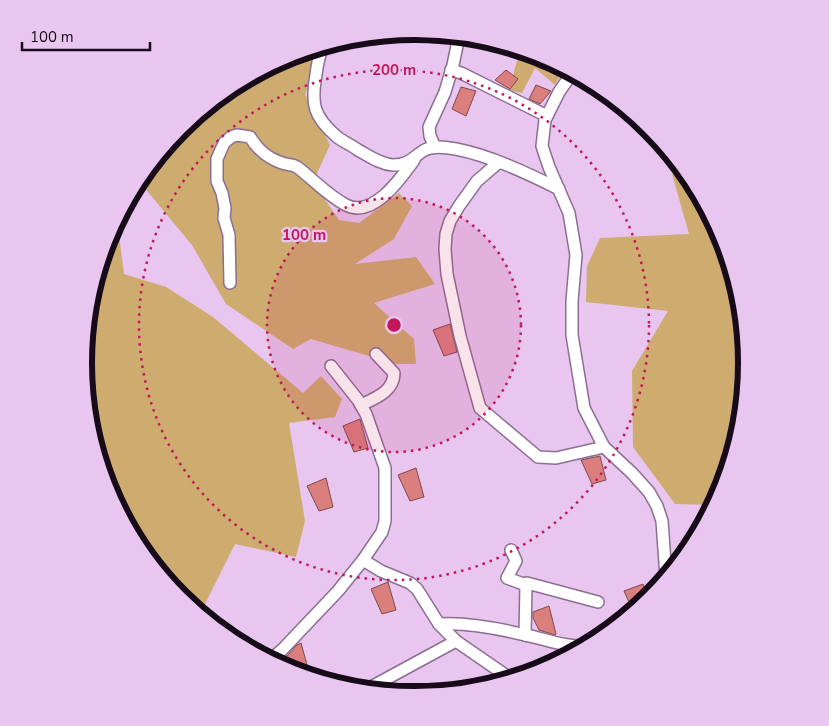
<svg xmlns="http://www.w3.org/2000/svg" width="829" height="726" font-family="'Nunito Sans',sans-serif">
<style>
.green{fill:#ceab6f}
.building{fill:#db7e7e;stroke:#7c4b4b}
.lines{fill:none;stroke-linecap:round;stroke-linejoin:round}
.minor-casing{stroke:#8c6e93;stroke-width:14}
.minor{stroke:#fff;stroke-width:11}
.ring{fill:none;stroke:#c2185b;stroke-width:2.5;stroke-dasharray:2.5 5}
.rim{fill:none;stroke:#170b19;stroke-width:6}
.centre{fill:#c2185b;stroke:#e8c6ef;stroke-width:2.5}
.ring-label{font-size:15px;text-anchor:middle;font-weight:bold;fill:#c2185b;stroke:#e8c6ef;stroke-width:4.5;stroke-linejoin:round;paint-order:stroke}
</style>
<rect width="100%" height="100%" fill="#e8c6ef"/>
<g class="green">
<path d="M474,37l68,20 21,13 -8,15 -20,-17 -13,25 -13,-3 11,-40z"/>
<path d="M325,45l-20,49 25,51 -17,37 26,38 20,3 40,-30 13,13 -18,33 -39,25 61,-7 19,27 -61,19 40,36 2,25h-20l-85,-25 -18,10 -67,-45 -34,-59 -54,-65 42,-52 50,-41 58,-31z"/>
<path d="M681,168l9,11 31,57 19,63 6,64 -6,65 -19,62 -8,15 -38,-1 -42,-57 -1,-76 36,-60 -82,-9 1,-36 13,-28 89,-4 -17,-60z"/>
<path d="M117,220l7,54 42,13 47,30 90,76 18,-17 21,23 -7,18 -46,6 16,98 -9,36 -61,-13 -35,70c-92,-75 -132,-200 -111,-315 2,-10 6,-20 9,-30 5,-17 10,-33 19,-49z"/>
</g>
<g class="building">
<path d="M367,36l-9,10 -11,-7 3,-1z"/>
<path d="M506,70l12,9 -8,10 -15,-9z"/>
<path d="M536,85l15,6 -11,13 -11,-5z"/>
<path d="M461,87l15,4 -10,25 -14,-7z"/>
<path d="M450,324l7,28 -13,4 -11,-26z"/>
<path d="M360,419l8,29 -14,4 -11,-26z"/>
<path d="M600,456l6,24 -14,4 -11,-24z"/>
<path d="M416,468l8,29 -14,4 -12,-26z"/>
<path d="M326,478l7,29 -14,4 -12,-25z"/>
<path d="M388,582l8,28 -14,4 -11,-25z"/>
<path d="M643,584l4,16 -14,11 -9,-20z"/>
<path d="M549,606l7,28 -1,1 -16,-5 -6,-12v-6z"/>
<path d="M301,643l8,29 -7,2 -9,-3 -7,-14 11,-12z"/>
</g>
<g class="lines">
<g class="minor-casing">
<g id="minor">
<path d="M323,46c-4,10 -6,19 -7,29 -5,28 -3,41 20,61 6,5 15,9 22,14 11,6 22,14 35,15 15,0 18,-6 30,-14 9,-6 22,-4 33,-2 35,7 71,24 103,40"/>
<path d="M451,70l10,3 86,43"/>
<path d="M574,74l-6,5 -9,13 -14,28 -3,26 7,21 20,46 7,42 -4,46v34l12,73 20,39 28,26 17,19 8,14 5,15 4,56"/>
<path d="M435,147l-5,-11 -1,-9 16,-35 8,-27 6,-29"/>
<path d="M498,163l-21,18 -18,25 -9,15 -4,13 -1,15 2,25 13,62 20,72 58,49 18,1 48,-11"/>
<path d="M230,283l-1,-48 -5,-17 1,-10 -3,-15 -5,-12v-22l7,-16 7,-6 6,-2 13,2c8,13 17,21 32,26 5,2 10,1 15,4 16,12 30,28 49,38 27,14 55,-27 68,-45"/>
<path d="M361,405c15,-7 33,-14 33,-32l-18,-19"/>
<path d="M511,550l5,11 -9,17 19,7"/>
<path d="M363,560l18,11 29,12 7,6 22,35 17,17 55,38"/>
<path d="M439,624c28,-2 58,4 86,11 21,4 39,12 61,11"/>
<path d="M525,635l1,-50 1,-2 71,19"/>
<path d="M270,660l12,-10 56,-59 25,-31 19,-28 3,-11v-53l-19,-54 -8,-14 -27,-34"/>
<path d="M369,690l4,-4 83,-45"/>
</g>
</g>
<use href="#minor" class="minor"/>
</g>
<circle cx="394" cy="325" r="127" fill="#c2185b" fill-opacity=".12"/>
<g class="ring">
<circle cx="394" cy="325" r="127"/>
<circle cx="394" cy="325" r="255"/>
</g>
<path d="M0 0H829V726H0ZM92 363a323 323 0 1 1 646 0a323 323 0 1 1-646 0Z" fill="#e8c6ef" fill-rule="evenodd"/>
<path class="rim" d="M92 363a323 323 0 1 1 646 0a323 323 0 1 1-646 0Z"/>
<circle cx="394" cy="325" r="8" class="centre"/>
<g class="ring-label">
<text x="394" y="75">200 m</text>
<text x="304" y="240">100 m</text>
</g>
<path d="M22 42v8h128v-8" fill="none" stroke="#170b19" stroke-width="2.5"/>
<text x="30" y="42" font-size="15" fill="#170b19" stroke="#e8c6ef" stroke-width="4" paint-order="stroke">100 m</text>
</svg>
